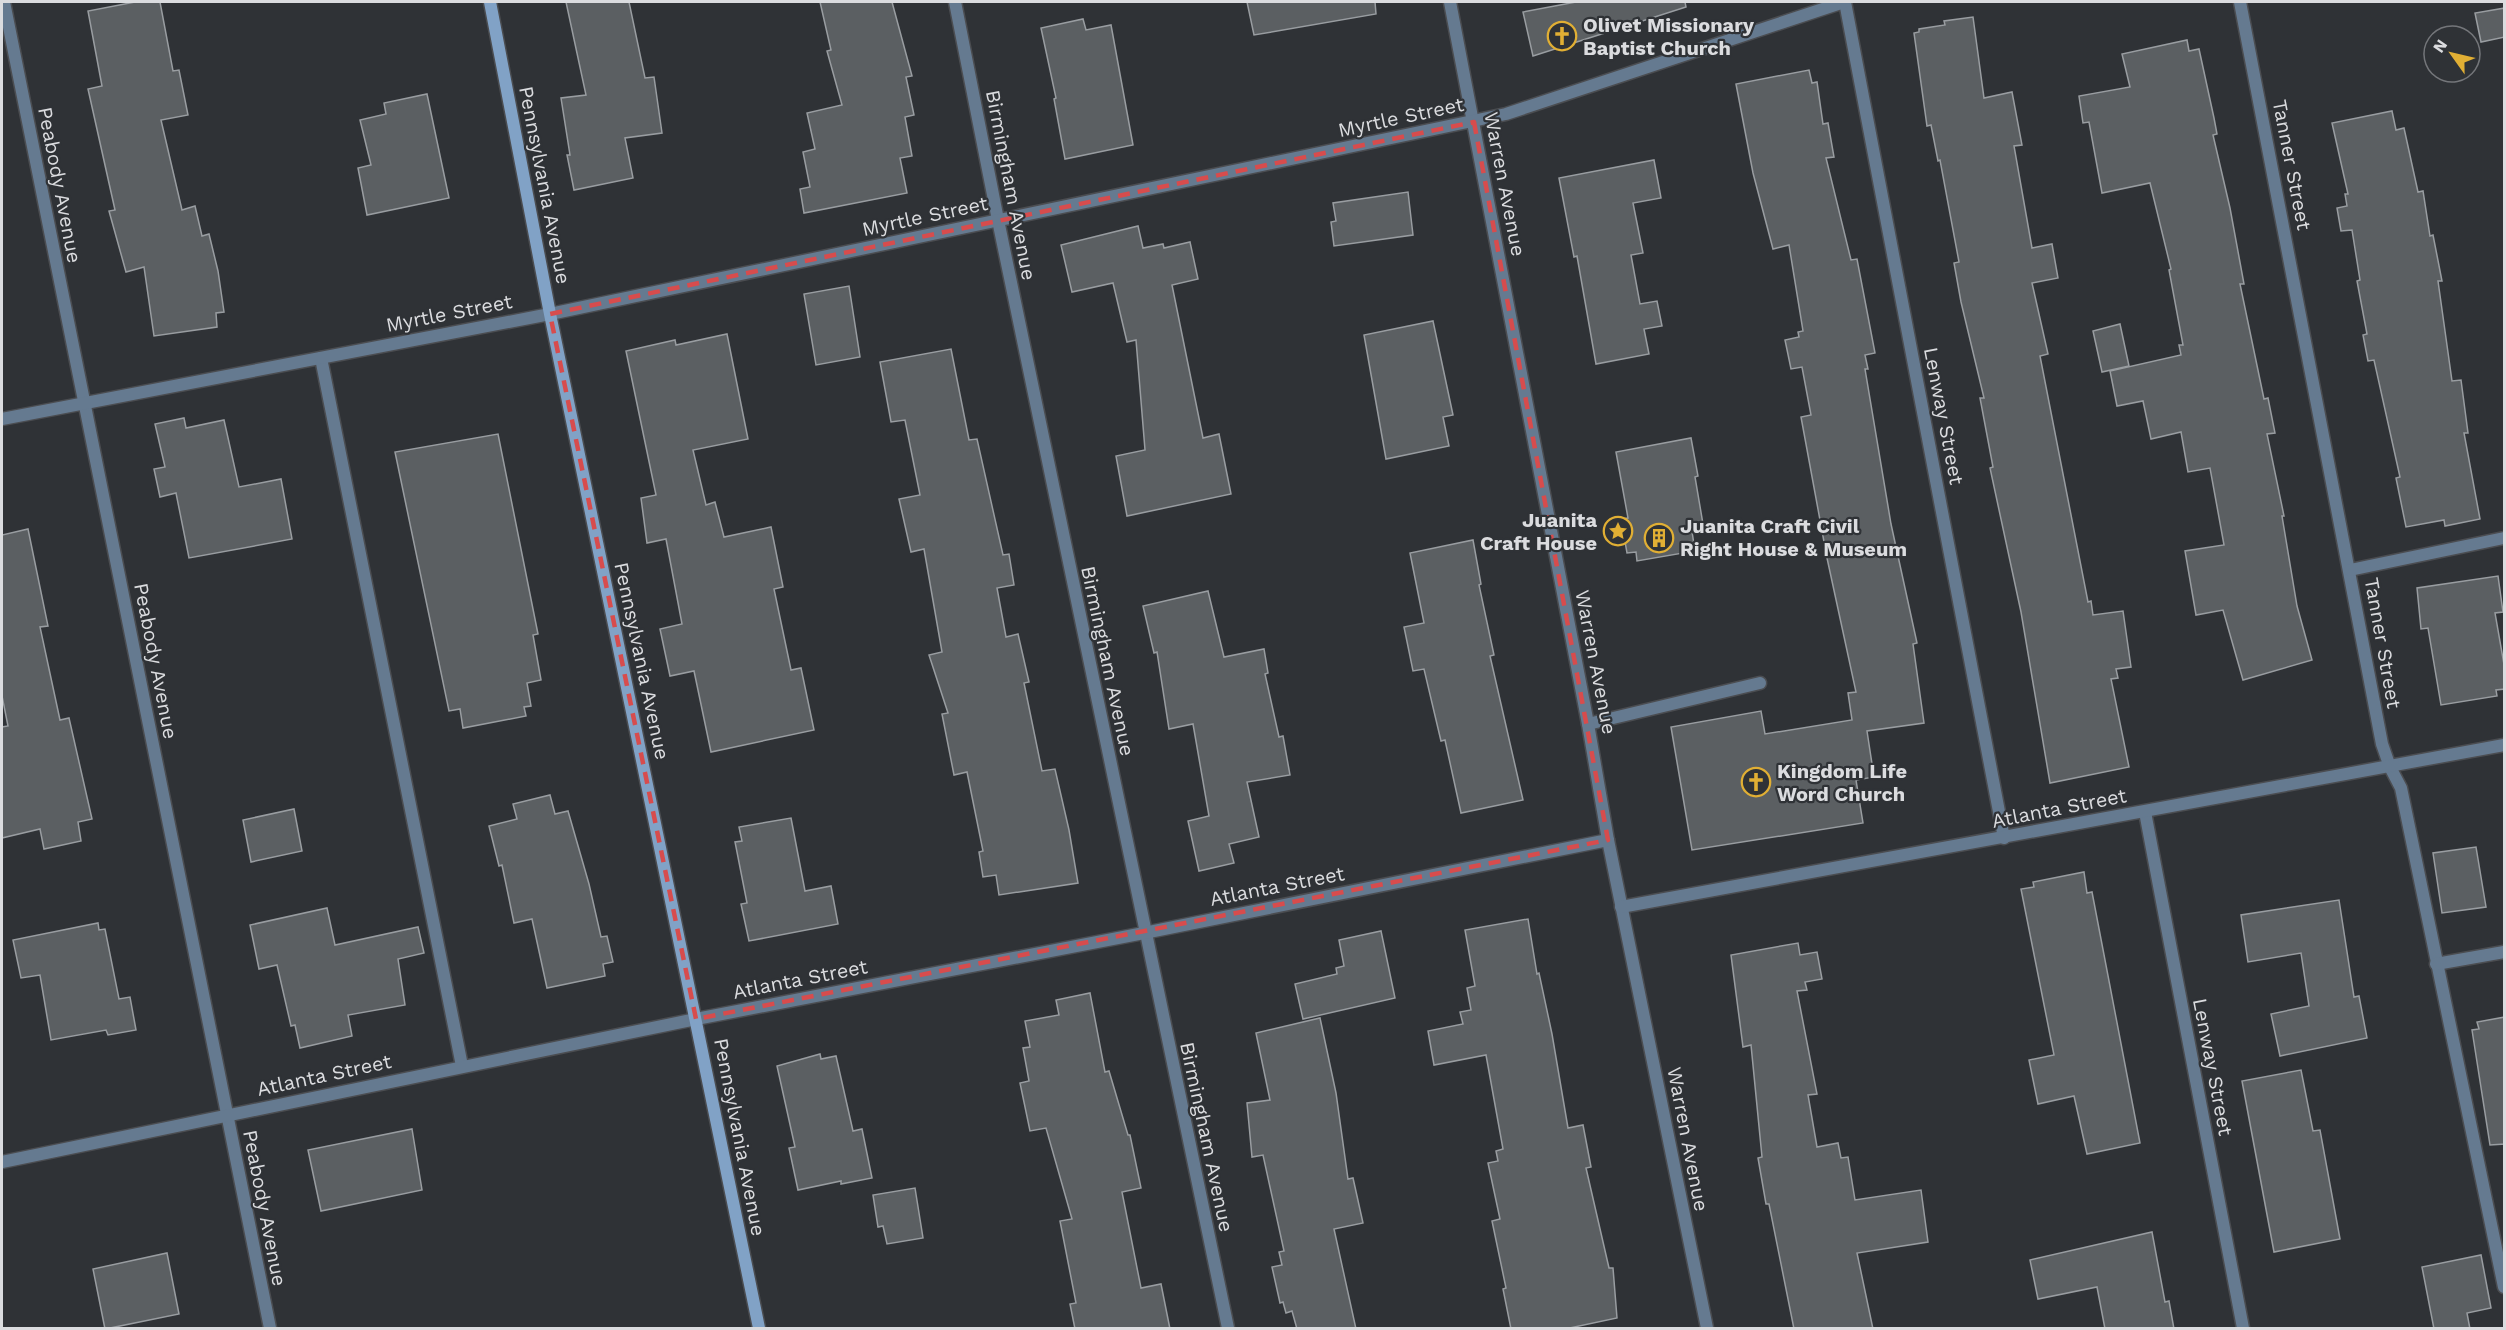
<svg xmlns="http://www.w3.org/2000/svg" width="2506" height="1330" font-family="'Work Sans',sans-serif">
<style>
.building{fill:#5b5f62;stroke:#999da1;stroke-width:1.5}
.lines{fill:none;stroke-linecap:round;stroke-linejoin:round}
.lane-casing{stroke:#4b4d51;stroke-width:15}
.street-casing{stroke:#4b4d51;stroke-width:15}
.secondary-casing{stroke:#4b4d51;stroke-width:15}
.lane{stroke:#657a90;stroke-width:12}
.street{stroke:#657a90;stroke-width:12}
.secondary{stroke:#81a2c6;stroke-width:12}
.marked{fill:none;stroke:#d74c4d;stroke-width:4.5;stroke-dasharray:12 8;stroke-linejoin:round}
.labels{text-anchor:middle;stroke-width:4.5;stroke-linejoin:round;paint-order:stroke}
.poi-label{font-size:20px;font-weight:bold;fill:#dbdcdf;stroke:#2f3236;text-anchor:start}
.street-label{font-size:20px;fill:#dbdcdf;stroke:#2f3236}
</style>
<rect width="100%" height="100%" fill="#2f3236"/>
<g class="building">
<path d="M135,2h25l13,69 6,-1 9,45 -27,5 21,90 13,-4 7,30 7,-2 9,37 6,41 -8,1 1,14 -63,9 -10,-69 -18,5 -17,-61 6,-1 -27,-121 14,-3 -14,-75z"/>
<path d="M566,2h63l16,76 9,-1 8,56 -37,5 8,40 -59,12 -7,-35h3l-9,-57 25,-3z"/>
<path d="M820,2h72l20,74 -6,1 8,38 -9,2 7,39 -12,2 7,35 -103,20 -4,-24 10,-2 -7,-35 12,-3 -8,-36 35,-8 -15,-54 4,-1z"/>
<path d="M1247,2h128l1,12 -122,21z"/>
<path d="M1576,2h109l1,5 -153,49 -10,-44z"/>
<path d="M2505,8v29l-24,5 -6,-29z"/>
<path d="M1973,17l11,81 28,-6 10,53 -8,1 18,102 20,-4 6,34 -26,5 16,71 -8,2 48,246 3,-1 2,14 30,-4 8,56 -15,2 2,9 -7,1 18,88 -79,16 -29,-171 -31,-144 3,-1 -13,-69h4l-23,-96 -7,-39 5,-1 -19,-102 -2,1 -7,-36 -4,1 -13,-93 5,-1v-3l26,-4 -1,-4z"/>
<path d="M1083,19l3,11 25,-5 22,120 -68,14 -11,-60 2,-1 -15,-70z"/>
<path d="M2187,40l2,11 10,-2 15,69 3,16 -4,1 17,73 14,76h-4l24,115 4,-1 7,35 -8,1 17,82h-2l15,90 15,54 -69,20 -20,-70 -27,5 -11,-64 39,-6 -14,-77 -22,4 -7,-40 -30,7 -8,-38 -26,5 -7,-35 71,-16 -2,-10h4l-14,-75 2,-1 -21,-86 -48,10 -13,-71 -6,1 -4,-27 51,-9 -8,-33z"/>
<path d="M1809,70l3,13 5,-1 6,42 5,-1 6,34 -8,1 25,102 6,-1 18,94 -10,2 3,14h-3l26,155 26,119 -4,1 11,79 -57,8 7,46 -18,3 7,43 -171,27 -21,-123 90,-16 4,23 87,-14 -4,-27 8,-1 -29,-134 -26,-141 10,-2 -9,-48 -11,2 -6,-29 14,-3 -1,-5 5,-1 -14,-86 -16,4 -20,-76 -17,-89z"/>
<path d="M427,94l22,104 -82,17 -9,-47 13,-3 -11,-45 26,-6 -2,-11z"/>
<path d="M2392,111l4,19 8,-2 14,64 5,-1 7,45 3,-1 9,46h-4l14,100 9,-1 7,53h-4l16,86 -35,7 -1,-6 -38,7 -10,-49 4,-1 -26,-117 -6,1 -5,-26 4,-1 -10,-53 3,-1 -8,-50 -11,1 -4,-23 10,-2 -2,-12h3l-16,-71z"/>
<path d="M1654,160l7,38 -28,5 10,50 -12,2 9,49 17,-3 5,25 -18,3 5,25 -53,10 -19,-108 -3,1 -15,-79z"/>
<path d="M1408,192l5,43 -79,11 -3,-24 5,-1 -3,-18z"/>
<path d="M1138,226l5,22 20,-4 1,4 26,-6 8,37 -26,6 31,153 16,-4 12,60 -104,22 -11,-60 29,-6 -9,-110 -9,2 -14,-59 -41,9 -11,-47z"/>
<path d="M849,286l11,71 -44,8 -12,-71z"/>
<path d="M1433,321l20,94 -10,2 6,29 -63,13 -22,-124z"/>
<path d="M2120,324l9,42 -27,6 -9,-41z"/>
<path d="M727,334l21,105 -55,11 13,55 9,-3 9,35 47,-10 12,60 -9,2 17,81 10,-2 13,62 -103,22 -17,-81 -24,5 -10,-47 22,-5 -16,-85 -19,4 -6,-45 15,-3 -30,-144 49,-11 1,5z"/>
<path d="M951,349l18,91 8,-1 26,116 6,-1 5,31 -17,3 9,49 12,-3 11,48 -5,1 18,88 13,-2 14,61 9,53 -79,12 -3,-20 -13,2 -4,-25 4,-1 -16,-79 -13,3 -12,-61 6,-1 -19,-58 13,-3 -18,-103 -13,3 -12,-53 21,-4 -15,-75 -14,2 -11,-60z"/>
<path d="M184,418l2,10 38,-8 15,67 42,-8 11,60 -103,19 -13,-65 -16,4 -6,-28 11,-2 -10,-43z"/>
<path d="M498,434l40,200 -5,1 8,45 -14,3 4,23 -7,1 2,9 -63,12 -3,-19 -11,2 -54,-259z"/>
<path d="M1691,438l7,38 -3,1 8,47 -12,1 4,26 -58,10 -1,-9 -9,1 -6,-34 7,-1 -12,-66z"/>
<path d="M28,529l20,97 -8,1 20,93 9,-2 23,101 -14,3 3,19 -37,8 -4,-20 -38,9v-111l6,-1 -6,-30v-161z"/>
<path d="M1473,540l8,44 -2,1 15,70 -4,1 33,144 -62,13 -16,-73 -4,1 -17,-72 -11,2 -9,-44 20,-4 -14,-70z"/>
<path d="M2498,576l5,36 -8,1 10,57v19l-9,1 1,6 -56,9 -13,-77 -7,1 -4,-41z"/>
<path d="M1208,591l16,66 40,-8 4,24 -3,1 14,63 4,-1 7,39 -43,7 12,55 -30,7 5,19 -35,8 -11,-50 21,-5 -16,-92 -24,5 -12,-77 -3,1 -11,-47z"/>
<path d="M550,795l5,19 13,-3 21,73 12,53 6,-1 6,26 -10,2 2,12 -58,12 -15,-69 -18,4 -12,-58 -3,1 -10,-40 28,-7 -4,-15z"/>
<path d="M294,809l8,42 -51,11 -8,-42z"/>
<path d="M791,818l14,73 26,-5 7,38 -89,17 -8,-37 6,-1 -12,-61 7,-1 -3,-14z"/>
<path d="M2476,847l10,60 -44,6 -9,-60z"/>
<path d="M2084,872l3,21 5,-1 48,251 -53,11 -13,-58 -36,8 -9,-44 25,-5 -33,-166 13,-2 -1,-5z"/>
<path d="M2339,900l15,97 5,-1 8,42 -87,18 -9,-42 38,-8 -8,-53 -53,9 -7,-47z"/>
<path d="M327,908l8,37 83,-18 6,26 -26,6 7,46 -57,10 4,21 -52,12 -5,-23 -4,1 -14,-61 -18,4 -9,-44z"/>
<path d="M1528,919l9,55 2,-1 13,61 16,94 15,-3 8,42 -5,1 23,100h4l4,50 -52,11h-54l-8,-40 3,-1 -14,-67 8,-2 -12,-56 10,-2 -2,-10 7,-2 -17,-94 -52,10 -6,-34 35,-7 -3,-12 11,-2 -4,-22 8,-2 -10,-56z"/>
<path d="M98,923l1,7 6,-1 14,70 11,-2 6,33 -28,5 -2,-5 -55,10 -11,-65 -19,3 -8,-38z"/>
<path d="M1381,931l14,67 -92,21 -8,-35 42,-10 -1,-6 8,-2 -5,-26z"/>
<path d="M1798,943l2,12 17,-3 5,27 -17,3 2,8 -10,1 20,103 -9,1 9,52 21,-4 3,15 7,-1 7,43 66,-10 7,52 -71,11 16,76h-79l-25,-125h-3l-8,-46 4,-1 -11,-112 -8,2 -12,-92z"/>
<path d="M1090,993l15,79 4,-1 19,64h2l11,53 -19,4 19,96 20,-4 9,45h-95l-5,-25 6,-1 -16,-82 12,-2 -26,-91 -16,3 -10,-48 9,-2 -6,-33 7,-1 -5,-26 34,-6 -3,-15z"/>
<path d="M2505,1017v127l-15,1 -18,-115 7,-1 -2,-7z"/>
<path d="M1320,1018l16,75 12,86 5,-1 10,45 -29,6 22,100h-59l-5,-18 -6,2 -3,-11 -3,1 -8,-36 10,-2 -3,-13 5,-1 -21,-96 -11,2 -5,-54 23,-3 -14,-67z"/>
<path d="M820,1054l1,5 15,-3 17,75 9,-2 10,49 -31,6v-3l-43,9 -9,-42 6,-1 -18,-81z"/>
<path d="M2301,1070l12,61 7,-1 20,109 -66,13 -32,-171z"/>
<path d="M412,1129l10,61 -101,21 -13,-61z"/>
<path d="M915,1188l8,50 -36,6 -4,-18 -5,1 -5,-32z"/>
<path d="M2152,1232l13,70 4,-1 5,28h-69l-8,-42 -59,12 -8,-39z"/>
<path d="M167,1253l12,61 -74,15 -12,-60z"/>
<path d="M2481,1255l10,53 -24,5 3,16h-36l-12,-62z"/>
</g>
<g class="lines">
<g class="lane-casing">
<g id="lane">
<path d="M321,358l141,708"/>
<path d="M1588,724l172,-41"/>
<path d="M2390,767l11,21 103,499"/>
</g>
</g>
<g class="street-casing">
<g id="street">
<path d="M4,2l266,1326"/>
<path d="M955,2l43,218 230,1108"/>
<path d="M1450,2l138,722 20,116 99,488"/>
<path d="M1845,2l159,836"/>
<path d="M2240,2l142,742 8,23"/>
<path d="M2,419l548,-105 956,-200 338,-112"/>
<path d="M2350,570l154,-32"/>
<path d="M2145,812l98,516"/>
<path d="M1621,907l883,-162"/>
<path d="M2436,964l68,-12"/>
<path d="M2,1162l694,-143 448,-86 464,-93"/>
</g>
</g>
<g class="secondary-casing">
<path id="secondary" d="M490,2l60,312 209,1014"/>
</g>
<use href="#lane" class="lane"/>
<use href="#street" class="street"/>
<use href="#secondary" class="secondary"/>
</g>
<path class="marked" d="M1474,122l134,718 -912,179 -146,-705z"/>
<defs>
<g id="church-ring" transform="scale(1.5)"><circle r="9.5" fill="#2f3236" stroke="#e1af34" stroke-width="1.5"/><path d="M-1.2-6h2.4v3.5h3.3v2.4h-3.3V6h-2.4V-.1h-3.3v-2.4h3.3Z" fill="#e1af34"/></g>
<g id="sight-ring" transform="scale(1.5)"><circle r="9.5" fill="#2f3236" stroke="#e1af34" stroke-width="1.5"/><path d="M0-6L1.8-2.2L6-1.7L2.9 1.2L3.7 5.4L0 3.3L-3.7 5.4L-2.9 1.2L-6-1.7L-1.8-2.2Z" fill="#e1af34"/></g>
<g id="building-ring" transform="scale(1.5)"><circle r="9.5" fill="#2f3236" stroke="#e1af34" stroke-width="1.5"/><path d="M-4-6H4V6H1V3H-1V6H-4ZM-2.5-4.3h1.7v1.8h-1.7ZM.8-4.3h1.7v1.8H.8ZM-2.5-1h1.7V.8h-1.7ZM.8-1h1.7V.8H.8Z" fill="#e1af34"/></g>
</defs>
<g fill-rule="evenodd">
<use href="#church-ring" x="1562" y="36"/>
<use href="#sight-ring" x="1618" y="531"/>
<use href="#building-ring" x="1659" y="538"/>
<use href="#church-ring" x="1756" y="782"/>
</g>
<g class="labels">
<g class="poi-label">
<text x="1583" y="32">Olivet Missionary<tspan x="1583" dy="23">Baptist Church</tspan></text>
<text x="1597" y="527" text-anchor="end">Juanita<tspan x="1597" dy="23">Craft House</tspan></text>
<text x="1680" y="533">Juanita Craft Civil<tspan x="1680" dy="23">Right House &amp; Museum</tspan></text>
<text x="1777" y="778">Kingdom Life<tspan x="1777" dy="23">Word Church</tspan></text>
</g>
<g class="street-label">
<text transform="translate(1401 117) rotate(-12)" y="7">Myrtle Street</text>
<text transform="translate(2292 165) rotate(79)" y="7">Tanner Street</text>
<text transform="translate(1505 184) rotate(79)" y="7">Warren Avenue</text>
<text transform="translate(60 185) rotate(79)" y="7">Peabody Avenue</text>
<text transform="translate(545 185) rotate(79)" y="7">Pennsylvania Avenue</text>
<text transform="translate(1011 185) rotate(79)" y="7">Birmingham Avenue</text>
<text transform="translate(925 216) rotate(-12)" y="7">Myrtle Street</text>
<text transform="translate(449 313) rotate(-11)" y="7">Myrtle Street</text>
<text transform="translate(1944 416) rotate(79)" y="7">Lenway Street</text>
<text transform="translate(2383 643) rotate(80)" y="7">Tanner Street</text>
<text transform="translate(156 661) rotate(79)" y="7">Peabody Avenue</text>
<text transform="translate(642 661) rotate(78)" y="7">Pennsylvania Avenue</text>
<text transform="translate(1108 661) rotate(78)" y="7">Birmingham Avenue</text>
<text transform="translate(1596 662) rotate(79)" y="7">Warren Avenue</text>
<text transform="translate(2059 808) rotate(-11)" y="7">Atlanta Street</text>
<text transform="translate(1277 886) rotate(-11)" y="7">Atlanta Street</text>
<text transform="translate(800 979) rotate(-11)" y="7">Atlanta Street</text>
<text transform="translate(2213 1067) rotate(79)" y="7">Lenway Street</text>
<text transform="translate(324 1075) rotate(-12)" y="7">Atlanta Street</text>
<text transform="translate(740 1137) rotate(79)" y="7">Pennsylvania Avenue</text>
<text transform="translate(1207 1137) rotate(78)" y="7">Birmingham Avenue</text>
<text transform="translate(1688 1139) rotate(79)" y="7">Warren Avenue</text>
<text transform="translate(265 1208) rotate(79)" y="7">Peabody Avenue</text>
</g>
</g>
<rect width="2506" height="1330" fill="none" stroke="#dbdcdf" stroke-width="6"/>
<g transform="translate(2452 54) rotate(304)"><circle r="28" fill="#2f3236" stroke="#74767a" stroke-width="1.5"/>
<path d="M0-4.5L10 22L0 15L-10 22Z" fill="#e1af34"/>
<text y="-9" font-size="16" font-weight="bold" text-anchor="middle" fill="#dbdcdf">N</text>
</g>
</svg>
